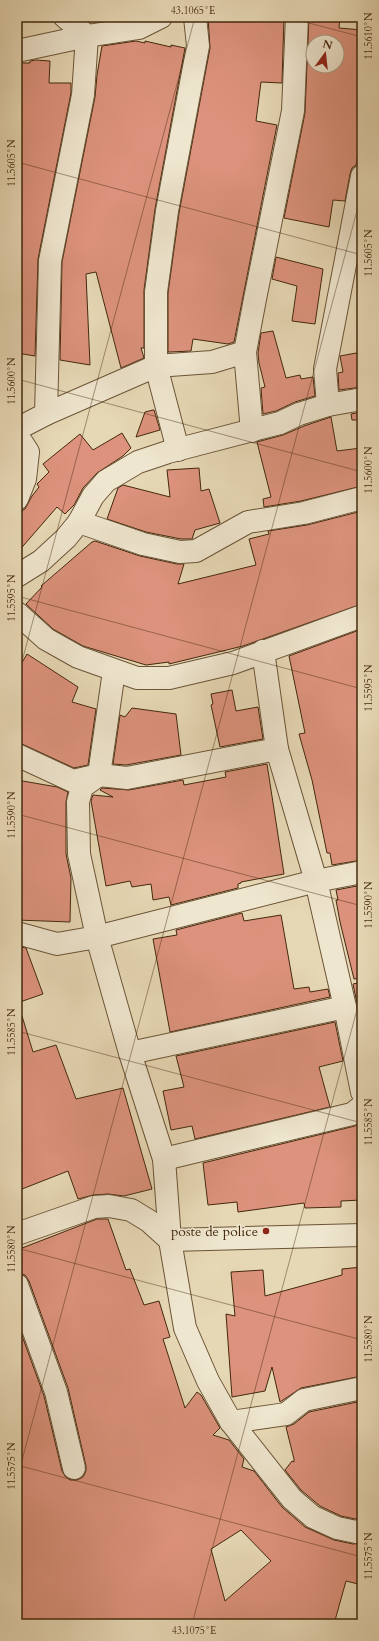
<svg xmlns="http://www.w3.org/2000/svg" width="379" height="1641" font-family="Cardo,serif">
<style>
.building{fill:#dc927c;stroke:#43280d;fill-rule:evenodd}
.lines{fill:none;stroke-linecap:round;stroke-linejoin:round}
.minor-casing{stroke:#6c5437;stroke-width:24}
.minor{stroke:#efe6cf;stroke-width:22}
.ticks{fill:none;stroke:#43280d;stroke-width:1;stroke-opacity:0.45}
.poi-dot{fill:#8f2418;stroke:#efe6cf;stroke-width:1.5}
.labels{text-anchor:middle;stroke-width:3;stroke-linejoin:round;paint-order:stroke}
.poi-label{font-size:14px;fill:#43280d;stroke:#efe6cf;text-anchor:end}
.neatline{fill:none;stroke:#43280d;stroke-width:1.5}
.ticks-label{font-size:10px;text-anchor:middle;fill:#43280d}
</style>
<rect width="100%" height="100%" fill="#e7d8b5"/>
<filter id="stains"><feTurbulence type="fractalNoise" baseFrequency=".005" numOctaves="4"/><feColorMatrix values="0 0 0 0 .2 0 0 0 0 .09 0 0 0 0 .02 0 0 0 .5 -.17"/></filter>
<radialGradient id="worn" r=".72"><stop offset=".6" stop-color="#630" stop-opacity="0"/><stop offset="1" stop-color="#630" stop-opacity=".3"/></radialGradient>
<g class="building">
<path d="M208,17h76l-2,66 -21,-1 -5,39 21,4 -43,217 -6,2 -35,-5 -2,12 -21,1h-2v-59l11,-80 31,-165z"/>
<path d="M309,17h31l-1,11 23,2v102l-6,33 -4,3 -2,6 -5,27 -12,-1 -4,27 -45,-9 21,-105zM313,42h24v24h-24z"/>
<path d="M136,41l9,2v-2l26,6v-2l14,3 -30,161 -11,81v58h-3l3,10 -23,10 -25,-96 -10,2 4,91 -30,-5 2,-98 33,-165 2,-22 5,-29z"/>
<path d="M36,60l14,1 -1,22h22v10l-33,166 -3,97 -18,-3v-290h13v-2z"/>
<path d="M276,257l47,12 -8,55 -23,-3 5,-35 -25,-7z"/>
<path d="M273,331l13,47 14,-3 1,4 12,-2 2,19 -20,6 -19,9 -13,3 -2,-26 4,-1 -6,-24 -1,-10 3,-20z"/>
<path d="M362,352v35l-23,3 -1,-17 5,-1 -3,-16z"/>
<path d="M153,410h1l6,20 -24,7 9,-25z"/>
<path d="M362,412v8h-10l-1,-6z"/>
<path d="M331,417l6,34 24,-3 1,38 -61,15 -37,6 -1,-8 8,-2 -14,-55 26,-7 21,-9z"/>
<path d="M122,433l9,15 -8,8 -26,17 -14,15 -9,17 -9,9 -8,-7 -40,46v-39l8,-5 7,-13 7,-9 -2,-3 12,-12 -6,-8 37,-30 13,16z"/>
<path d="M199,468l2,23 8,-2 11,34 -25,7 -3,9h-11l-35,-7 -39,-13 11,-31 5,-3 47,12 -3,-27z"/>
<path d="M362,511v93l-119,42 -74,18v-2l-23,3 -63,-19 -30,-17 -27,-25 16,-17 -1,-1 51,-44 3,-1 45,15 37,8h7l-6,20 78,-19 -7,-26 20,-5 -1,-3 39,-6z"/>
<path d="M362,629v231l-30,5 -2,-12h-3l-15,-73 -13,-46 6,-1 -16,-77z"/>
<path d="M27,654l51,33 -6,15 24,7 -8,56 -14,3 -52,-24 -5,-1v-72z"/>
<path d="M232,690l4,21 22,-4 5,32 -43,8 -9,-42 2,-1 -2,-10z"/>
<path d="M132,708l44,6 5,41 -55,10 -13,-1 7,-49 5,2z"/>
<path d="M267,764l17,110 -43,8v1l-3,1v4l-67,17 -2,-8 -16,3 -2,-16 -19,3 -2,-6 -24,5 -15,-85 2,-6 20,2 -13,-7 2,-2 27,2 54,-10 1,5 42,-8 -1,-5z"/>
<path d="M17,780l40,7 11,5 -2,10v52l5,24 -1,44 -53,-2z"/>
<path d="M362,885v93l-8,1 -14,-57 -4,-22h2l-2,-10z"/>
<path d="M242,913l2,8 37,-6 13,74 15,-2 1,5 18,-3 2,8 -160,35 -17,-93 24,-4 -1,-5z"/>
<path d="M17,946l9,2 17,46 -26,9z"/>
<path d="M362,982v46l-9,-44z"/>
<path d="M17,1016h5l11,36 23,-7 20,54 47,-11 29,101 -28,7 -16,-2 -15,1 -15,4 -10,-28 -46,18 -5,-13z"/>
<path d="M335,1022l8,39 -24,6 11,40 -135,32 -3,-13 -21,4 -8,-39 21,-4 -8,-31z"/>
<path d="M362,1122v78l-21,1v6l-36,1 -1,-5 -66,9 -1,-10 -29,3 -5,-42 152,-37z"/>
<path d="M97,1219h11l18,51 4,-1 14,36 15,-4 11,36 -7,2 22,69 12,-16 4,3 19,33 -7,7 16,5 15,19 -2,8 12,4 28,36 23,20 29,13 19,4 9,-1v42l-16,-4 -12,43h-317v-302l27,74 18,75 3,5 5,4h7l6,-3 3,-6v-5l-18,-78 -39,-107 -4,-6 -8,-2v-23zM241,1530l30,31 -46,40 -14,-52z"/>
<path d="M362,1267v109l-61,12 -21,14 -8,-35 -7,24 -33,6 -6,-83 9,2 -4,-44 32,-2 2,26 77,-21v-6z"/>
<path d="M362,1401v117l-7,1 -14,-3 -21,-10 -19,-16 -16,-20 7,-9 2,1v-3l-8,-32 8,-3 15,-12z"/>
</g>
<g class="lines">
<g class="minor-casing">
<g id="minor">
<path d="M17,51l70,-15 52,-8 22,-11"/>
<path d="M362,176l-37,193 3,36 34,-6"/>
<path d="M245,352l7,79"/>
<path d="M46,414l110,-48 56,-4 33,-10 10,-53 38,-188 4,-94"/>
<path d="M17,429l29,-15 4,-153 33,-166 4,-59 -22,-19"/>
<path d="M17,435l11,17 -3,27 -8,20"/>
<path d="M178,450l-22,-84v-74l11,-81 31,-165 -3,-29"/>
<path d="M79,522l64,22 37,8 16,-1 52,-29 56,-9 58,-15"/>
<path d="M17,576l24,-15 25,-23 13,-16 14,-26 13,-15 32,-19 30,-10 112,-29 19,-9 29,-9"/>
<path d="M17,613l29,26 32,18 59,21h32l64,-15 129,-47"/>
<path d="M263,651l14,98 39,132 29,126 17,85"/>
<path d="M114,671l-15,104 -17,12 -4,15 1,52 18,83 33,116 34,106 6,81 15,88 23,53 23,41 61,77 21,18 24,11 19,4 6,-2"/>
<path d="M17,755l56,26 26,-6 28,3 150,-29"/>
<path d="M17,933l40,11 40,-7 219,-56 46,-9"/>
<path d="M130,1053l215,-46"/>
<path d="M164,1159l188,-45 10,-8"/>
<path d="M17,1234l77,-27 15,-1 22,4 18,11 21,19"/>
<path d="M170,1240l192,-5"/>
<path d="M17,1285l39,107 18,76"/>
<path d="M231,1422l55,-8 18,-14 58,-12"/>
</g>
</g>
<use href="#minor" class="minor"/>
</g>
<path class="ticks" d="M286,17l76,20M17,162l345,93M17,379l345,93M17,596l345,93M17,680l178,-663M17,814l345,92M17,1031l345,92M17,1248l345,92M17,1465l345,92M17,1479l345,-1287M192,1624l170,-633"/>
<circle class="poi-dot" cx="266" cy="1231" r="4"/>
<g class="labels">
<g class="poi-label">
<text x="258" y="1236">poste de police</text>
</g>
</g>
<rect width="379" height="1641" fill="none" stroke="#e7d8b5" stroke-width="44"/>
<g transform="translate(325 54) rotate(15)"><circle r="19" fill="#efe6cf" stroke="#aa9a81"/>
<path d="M0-3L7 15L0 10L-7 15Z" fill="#8f2418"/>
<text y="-6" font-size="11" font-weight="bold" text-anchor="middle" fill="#43280d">N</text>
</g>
<rect x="22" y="22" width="335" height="1597" class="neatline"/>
<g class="ticks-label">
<text x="193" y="14">43.1065°E</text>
<text transform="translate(368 36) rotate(-90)" y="4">11.5610°N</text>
<text transform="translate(11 163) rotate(-90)" y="4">11.5605°N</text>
<text transform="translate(368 253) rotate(-90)" y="4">11.5605°N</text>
<text transform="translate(11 381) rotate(-90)" y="4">11.5600°N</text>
<text transform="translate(368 470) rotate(-90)" y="4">11.5600°N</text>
<text transform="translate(11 598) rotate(-90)" y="4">11.5595°N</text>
<text transform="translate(368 688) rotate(-90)" y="4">11.5595°N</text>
<text transform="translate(11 815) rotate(-90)" y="4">11.5590°N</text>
<text transform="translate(368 905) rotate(-90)" y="4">11.5590°N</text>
<text transform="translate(11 1032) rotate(-90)" y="4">11.5585°N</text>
<text transform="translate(368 1122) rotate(-90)" y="4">11.5585°N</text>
<text transform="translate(11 1249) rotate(-90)" y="4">11.5580°N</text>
<text transform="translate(368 1339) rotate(-90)" y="4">11.5580°N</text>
<text transform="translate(11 1466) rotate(-90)" y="4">11.5575°N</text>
<text transform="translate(368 1556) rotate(-90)" y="4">11.5575°N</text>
<text x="194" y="1634">43.1075°E</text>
</g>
<rect width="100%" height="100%" filter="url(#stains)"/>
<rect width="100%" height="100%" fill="url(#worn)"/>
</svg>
